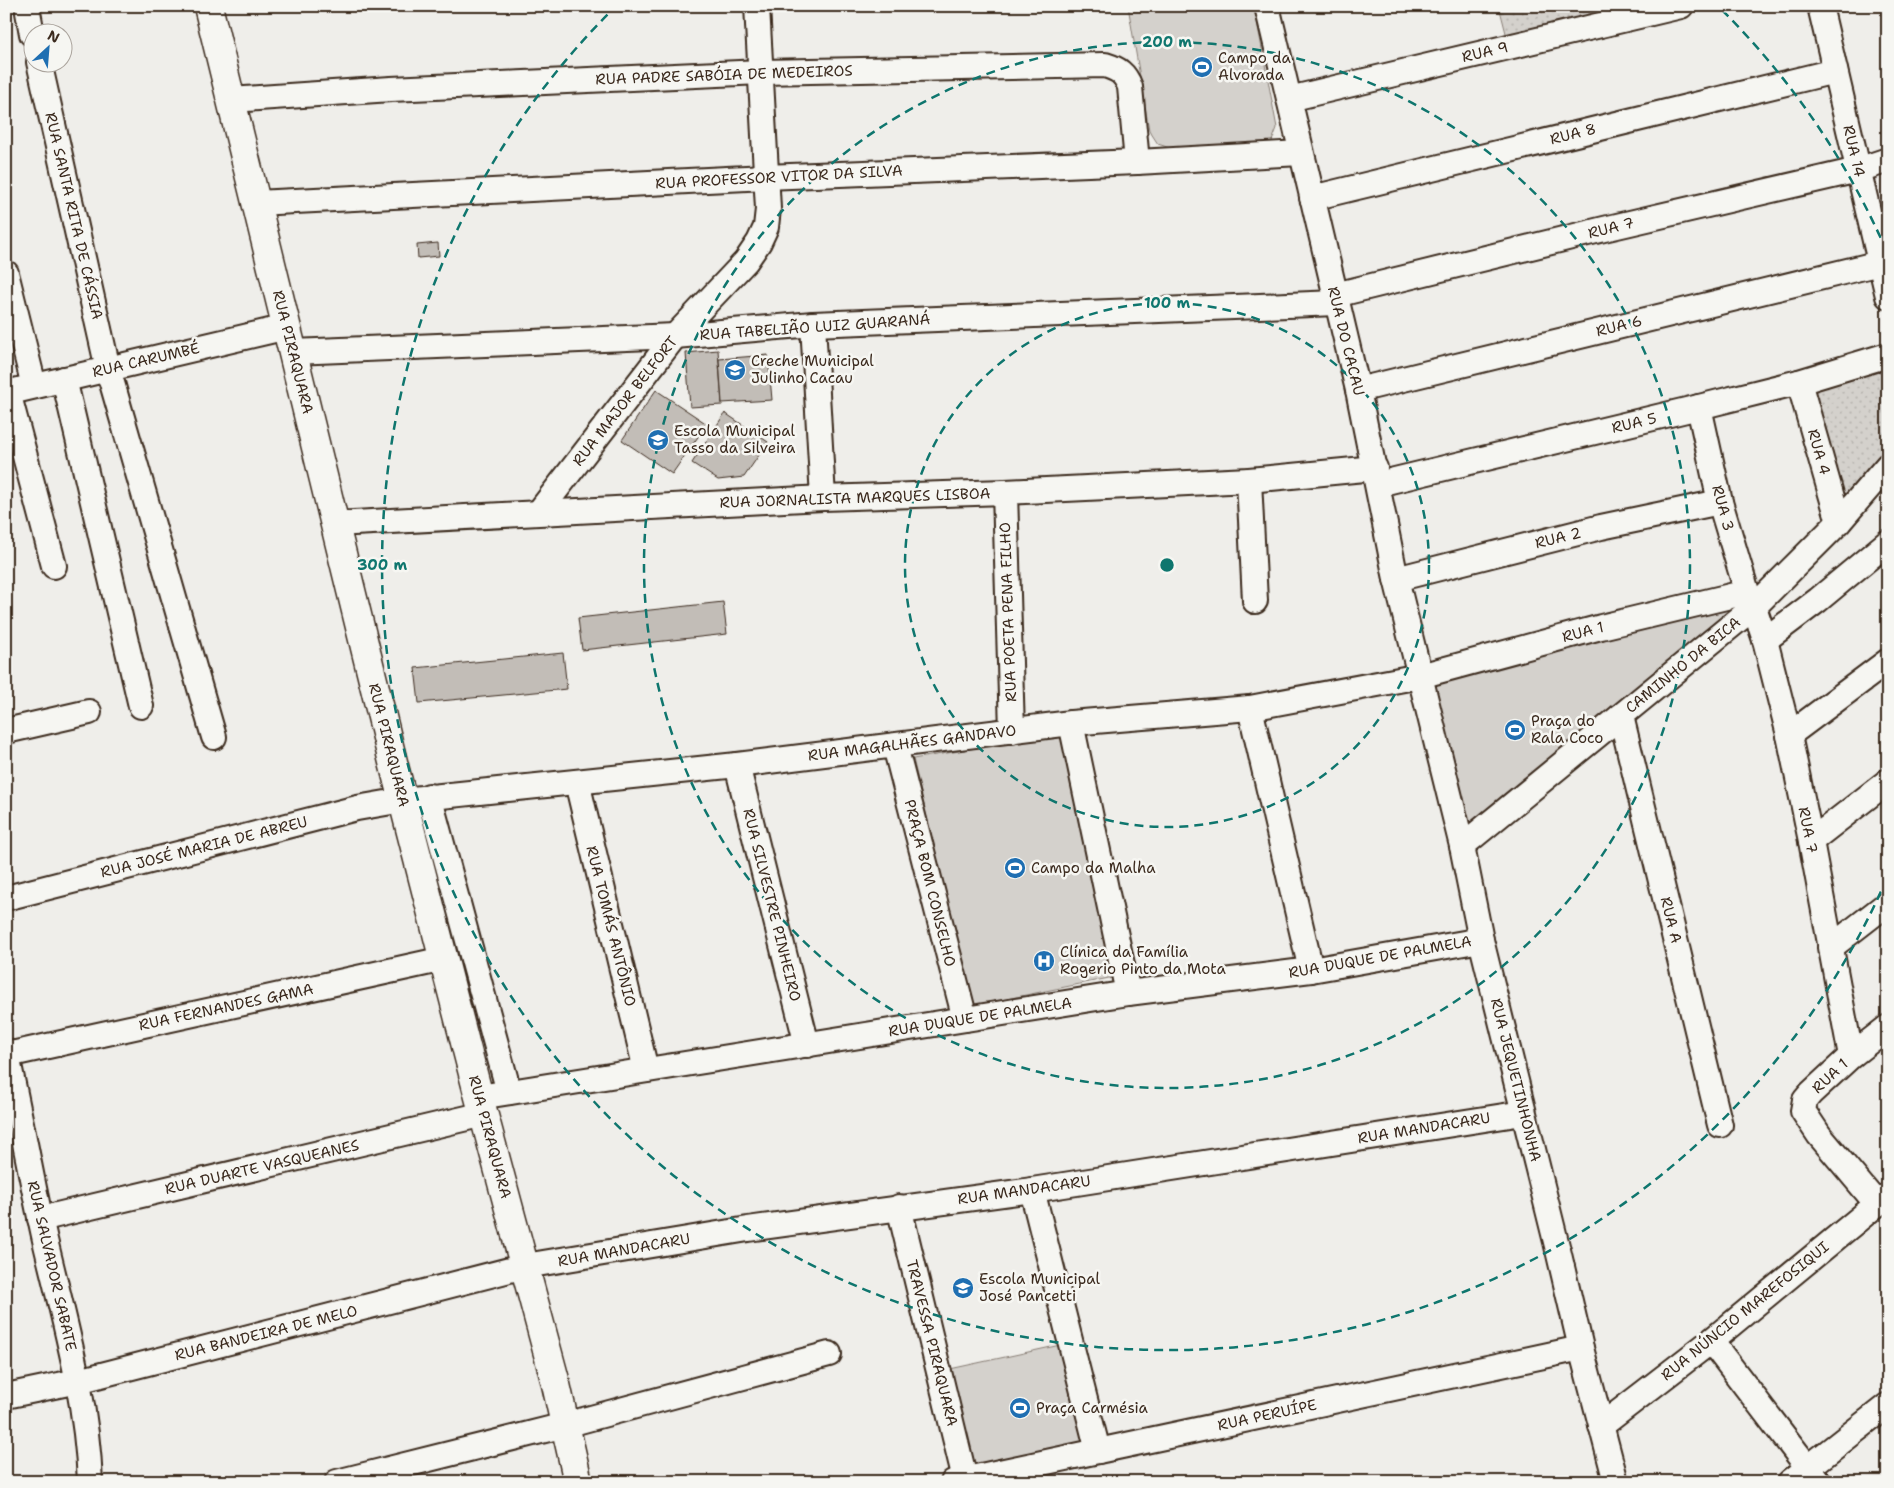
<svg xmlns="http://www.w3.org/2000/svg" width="1894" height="1488" font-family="'Shantell Sans',sans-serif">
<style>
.grass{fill:#d4d1cc;stroke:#887e75}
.park{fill:url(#park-dots);stroke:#887e75}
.building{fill:#c2bdb7;stroke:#3b2a1e}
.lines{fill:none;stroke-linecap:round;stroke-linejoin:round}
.minor-casing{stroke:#3b2a1e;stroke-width:28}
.major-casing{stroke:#3b2a1e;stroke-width:31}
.minor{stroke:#f6f6f2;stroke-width:24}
.major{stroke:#f6f6f2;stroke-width:28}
.ring{fill:none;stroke:#0f766e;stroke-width:2.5;stroke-dasharray:9 6}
.labels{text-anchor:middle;stroke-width:5;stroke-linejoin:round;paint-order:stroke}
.street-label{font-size:15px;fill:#3b2a1e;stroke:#f6f6f2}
.poi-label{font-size:15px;fill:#3b2a1e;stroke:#f6f6f2;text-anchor:start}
.centre{fill:#0f766e;stroke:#f6f6f2;stroke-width:2.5}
.ring-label{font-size:15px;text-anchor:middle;font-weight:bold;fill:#0f766e;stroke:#f6f6f2;stroke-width:5;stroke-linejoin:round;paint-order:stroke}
</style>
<defs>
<pattern id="park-dots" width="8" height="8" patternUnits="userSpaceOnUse" patternTransform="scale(1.25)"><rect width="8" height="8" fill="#d4d1cc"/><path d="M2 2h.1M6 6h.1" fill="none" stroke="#b7b4af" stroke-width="1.8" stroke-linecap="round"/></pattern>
</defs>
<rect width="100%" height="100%" fill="#efeeea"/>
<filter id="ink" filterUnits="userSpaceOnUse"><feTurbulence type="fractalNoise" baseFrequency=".02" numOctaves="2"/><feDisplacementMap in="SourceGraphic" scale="10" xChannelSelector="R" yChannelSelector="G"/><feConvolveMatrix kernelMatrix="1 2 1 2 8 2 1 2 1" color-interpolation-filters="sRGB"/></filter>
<g filter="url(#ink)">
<g class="grass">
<path d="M1128,6h126l23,122 -5,13 -11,9h-85l-18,-6 -9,-14z"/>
<path d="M1730,602l13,7 -275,220 -43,-149z"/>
<path d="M1062,733l52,244 -142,29 -59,-247z"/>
<path d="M1065,1344l27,102 -117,25 -25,-102z"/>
</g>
<g class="park">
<path d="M1499,6h116l2,6 -110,25z"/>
<path d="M1888,360v92l-48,50 -36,-111z"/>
</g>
<g class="building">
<path d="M438,243l1,13 -21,2 -1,-13z"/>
<path d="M718,350l4,55 -32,2 -4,-54z"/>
<path d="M768,355l4,45 -50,3 -3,-44z"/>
<path d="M656,390l51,34 -35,50 -50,-34z"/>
<path d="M725,413l43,29 -24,35 -26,3 -26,-17z"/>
<path d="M723,602l4,32 -145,16 -4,-32z"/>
<path d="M563,653l4,36 -148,14 -4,-35z"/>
</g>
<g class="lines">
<g class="minor-casing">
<g id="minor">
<path d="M1267,6l91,384 38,189 66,267 19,94 77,310 23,98 35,134"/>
<path d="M1820,6l68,290"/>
<path d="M28,12l4,22"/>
<path d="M39,62l69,307 106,368"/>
<path d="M1289,99l392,-93"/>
<path d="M231,100l160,-11 370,-17 344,-7c13,4 20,8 25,22l7,75"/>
<path d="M1312,198l523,-127"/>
<path d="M256,203l510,-26 371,-15 164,-9"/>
<path d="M6,273l28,113"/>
<path d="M1335,295l269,-66 254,-59 30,-10"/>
<path d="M813,324l10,174"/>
<path d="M293,352l382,-16 138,-12 523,-21"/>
<path d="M64,379l77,327"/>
<path d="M1799,382l40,140"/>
<path d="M1358,390l522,-127"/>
<path d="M8,392l46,174"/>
<path d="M6,393l281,-66"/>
<path d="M1699,407l21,95 27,90 7,15 11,33 24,95 22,106 40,215"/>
<path d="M1249,480l6,121"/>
<path d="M1378,484l321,-77 100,-25 89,-27"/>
<path d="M1005,492l7,239"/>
<path d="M539,512l136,-176 71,-75 13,-19 7,-15 2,-18 -11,-203"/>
<path d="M335,524l488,-26 182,-6 244,-12 126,-12"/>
<path d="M1396,579l205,-52 119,-25"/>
<path d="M1765,640l53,-40 70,-58"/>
<path d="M1250,708l61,262"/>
<path d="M1621,716l99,409"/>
<path d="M1071,723l57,270"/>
<path d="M6,731l83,-19"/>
<path d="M1789,735l99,-74"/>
<path d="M895,746l70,273"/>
<path d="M737,765l70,280"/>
<path d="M577,782l69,288"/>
<path d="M429,796l80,296"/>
<path d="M1811,841l77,-60"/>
<path d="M1462,846l292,-239 85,-85 49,-57"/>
<path d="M6,898l351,-90 46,-8 334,-35 334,-42 179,-15 170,-32 181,-49 146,-35"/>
<path d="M1830,948l58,-45"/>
<path d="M6,1051c14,63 25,127 39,189 19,80 42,160 45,242"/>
<path d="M7,1055l437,-96"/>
<path d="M479,1097l649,-104 183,-23 170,-30"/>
<path d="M1032,1190l66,261"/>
<path d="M1877,1204l-58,-69 -16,-24 2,-11 6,-7 40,-37 37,-29"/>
<path d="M899,1207l66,272"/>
<path d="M40,1219l444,-105"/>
<path d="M1711,1341l108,141"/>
<path d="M6,1396l72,-15 447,-115 223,-37 284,-39 491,-77"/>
<path d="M1601,1426l110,-85 177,-146"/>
<path d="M337,1482l228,-57 264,-71"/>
<path d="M953,1482l628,-134"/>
<path d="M1790,1482l98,-77"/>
</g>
</g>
<g class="major-casing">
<path id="major" d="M208,6l185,756 86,335 76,283 23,102"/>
</g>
<use href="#minor" class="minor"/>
<use href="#major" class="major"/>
</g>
</g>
<g class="ring">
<circle cx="1167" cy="565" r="262"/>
<circle cx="1167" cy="565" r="523"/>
<path d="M1887 878A785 785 0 1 1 612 10M1722 10A785 785 0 0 1 1887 252"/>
</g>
<defs>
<g id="stadium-disc" transform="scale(1.125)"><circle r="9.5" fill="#1f6fb2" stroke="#f6f6f2"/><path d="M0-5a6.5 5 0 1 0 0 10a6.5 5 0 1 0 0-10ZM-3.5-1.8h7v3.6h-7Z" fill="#fff"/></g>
<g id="school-disc" transform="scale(1.125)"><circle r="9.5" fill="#1f6fb2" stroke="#f6f6f2"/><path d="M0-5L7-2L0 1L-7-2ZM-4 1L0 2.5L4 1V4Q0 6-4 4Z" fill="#fff"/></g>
<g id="hospital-disc" transform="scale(1.125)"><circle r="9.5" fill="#1f6fb2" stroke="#f6f6f2"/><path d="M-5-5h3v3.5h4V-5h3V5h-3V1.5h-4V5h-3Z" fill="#fff"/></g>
</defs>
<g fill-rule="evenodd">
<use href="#stadium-disc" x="1202" y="67"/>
<use href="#school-disc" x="735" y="370"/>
<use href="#school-disc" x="658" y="440"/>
<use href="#stadium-disc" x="1515" y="730"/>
<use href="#stadium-disc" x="1015" y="868"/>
<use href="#hospital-disc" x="1044" y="961"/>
<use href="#school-disc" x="963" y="1288"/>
<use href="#stadium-disc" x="1020" y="1408"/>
</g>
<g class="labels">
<g class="street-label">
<text transform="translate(1485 52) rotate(-13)" y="5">RUA 9</text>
<text transform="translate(724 75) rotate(-2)" y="5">RUA PADRE SABÓIA DE MEDEIROS</text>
<text transform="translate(1573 134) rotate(-14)" y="5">RUA 8</text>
<text transform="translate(1854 151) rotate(77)" y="5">RUA 14</text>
<text transform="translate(779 177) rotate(-3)" y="5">RUA PROFESSOR VITOR DA SILVA</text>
<text transform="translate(74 216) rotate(77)" y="5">RUA SANTA RITA DE CÁSSIA</text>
<text transform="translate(1611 228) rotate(-14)" y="5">RUA 7</text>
<text transform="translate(1619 326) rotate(-14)" y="5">RUA 6</text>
<text transform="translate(815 327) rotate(-4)" y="5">RUA TABELIÃO LUIZ GUARANÁ</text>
<text transform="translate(1346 341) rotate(76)" y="5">RUA DO CACAU</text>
<text transform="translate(293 352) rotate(76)" y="5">RUA PIRAQUARA</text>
<text transform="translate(146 360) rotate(-13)" y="5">RUA CARUMBÉ</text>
<text transform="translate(625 401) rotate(-52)" y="5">RUA MAJOR BELFORT</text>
<text transform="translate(1634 423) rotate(-13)" y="5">RUA 5</text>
<text transform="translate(1819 452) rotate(74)" y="5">RUA 4</text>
<text transform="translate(855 498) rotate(-2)" y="5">RUA JORNALISTA MARQUES LISBOA</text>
<text transform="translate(1723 508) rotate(75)" y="5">RUA 3</text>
<text transform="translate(1558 538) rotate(-14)" y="5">RUA 2</text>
<text transform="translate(1008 612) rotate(-92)" y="5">RUA POETA PENA FILHO</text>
<text transform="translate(1583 632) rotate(-15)" y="5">RUA 1</text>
<text transform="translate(1683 665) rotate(-39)" y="5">CAMINHO DA BICA</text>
<text transform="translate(912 743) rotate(-7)" y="5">RUA MAGALHÃES GANDAVO</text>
<text transform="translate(389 745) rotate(76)" y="5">RUA PIRAQUARA</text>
<text transform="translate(1808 830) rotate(79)" y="5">RUA 7</text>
<text transform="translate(204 847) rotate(-14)" y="5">RUA JOSÉ MARIA DE ABREU</text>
<text transform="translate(930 883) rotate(76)" y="5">PRAÇA BOM CONSELHO</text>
<text transform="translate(772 905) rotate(76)" y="5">RUA SILVESTRE PINHEIRO</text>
<text transform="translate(1671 920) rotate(76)" y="5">RUA A</text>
<text transform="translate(611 926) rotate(76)" y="5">RUA TOMÁS ANTÔNIO</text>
<text transform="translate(1380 957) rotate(-10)" y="5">RUA DUQUE DE PALMELA</text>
<text transform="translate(226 1007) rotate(-12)" y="5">RUA FERNANDES GAMA</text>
<text transform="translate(980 1017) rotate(-9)" y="5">RUA DUQUE DE PALMELA</text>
<text transform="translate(1830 1076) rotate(-43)" y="5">RUA 1</text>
<text transform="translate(1516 1080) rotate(76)" y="5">RUA JEQUETINHONHA</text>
<text transform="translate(1424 1128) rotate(-9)" y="5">RUA MANDACARU</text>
<text transform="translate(490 1137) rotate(75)" y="5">RUA PIRAQUARA</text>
<text transform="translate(262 1167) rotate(-13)" y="5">RUA DUARTE VASQUEANES</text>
<text transform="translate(1024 1190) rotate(-8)" y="5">RUA MANDACARU</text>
<text transform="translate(624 1250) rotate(-10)" y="5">RUA MANDACARU</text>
<text transform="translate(52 1266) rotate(77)" y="5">RUA SALVADOR SABATE</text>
<text transform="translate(1745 1311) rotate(-39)" y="5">RUA NÚNCIO MAREFOSIQUI</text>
<text transform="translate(266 1333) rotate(-14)" y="5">RUA BANDEIRA DE MELO</text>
<text transform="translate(932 1343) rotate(76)" y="5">TRAVESSA PIRAQUARA</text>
<text transform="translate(1267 1415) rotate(-12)" y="5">RUA PERUÍPE</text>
</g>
<g class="poi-label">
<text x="1218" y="63">Campo da<tspan x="1218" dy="17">Alvorada</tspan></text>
<text x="751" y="366">Creche Municipal<tspan x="751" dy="17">Julinho Cacau</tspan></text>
<text x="674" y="436">Escola Municipal<tspan x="674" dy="17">Tasso da Silveira</tspan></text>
<text x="1531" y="726">Praça do<tspan x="1531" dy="17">Rala Coco</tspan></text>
<text x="1031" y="873">Campo da Malha</text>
<text x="1060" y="957">Clínica da Família<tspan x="1060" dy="17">Rogerio Pinto da Mota</tspan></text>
<text x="979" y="1284">Escola Municipal<tspan x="979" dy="17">José Pancetti</tspan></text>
<text x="1036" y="1413">Praça Carmésia</text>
</g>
</g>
<circle cx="1167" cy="565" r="8" class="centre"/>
<g class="ring-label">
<text x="1167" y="47">200 m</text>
<text x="1167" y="308">100 m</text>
<text x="382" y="570">300 m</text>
</g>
<rect width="1894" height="1488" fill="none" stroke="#f6f6f2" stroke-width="25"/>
<rect x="12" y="12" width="1869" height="1463" fill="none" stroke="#3b2a1e" stroke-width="2" filter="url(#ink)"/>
<g transform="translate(48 48) rotate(26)"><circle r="24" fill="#f6f6f2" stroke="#aba49d"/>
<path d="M0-4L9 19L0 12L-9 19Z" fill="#1f6fb2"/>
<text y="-8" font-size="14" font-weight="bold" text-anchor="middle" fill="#3b2a1e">N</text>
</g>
</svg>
